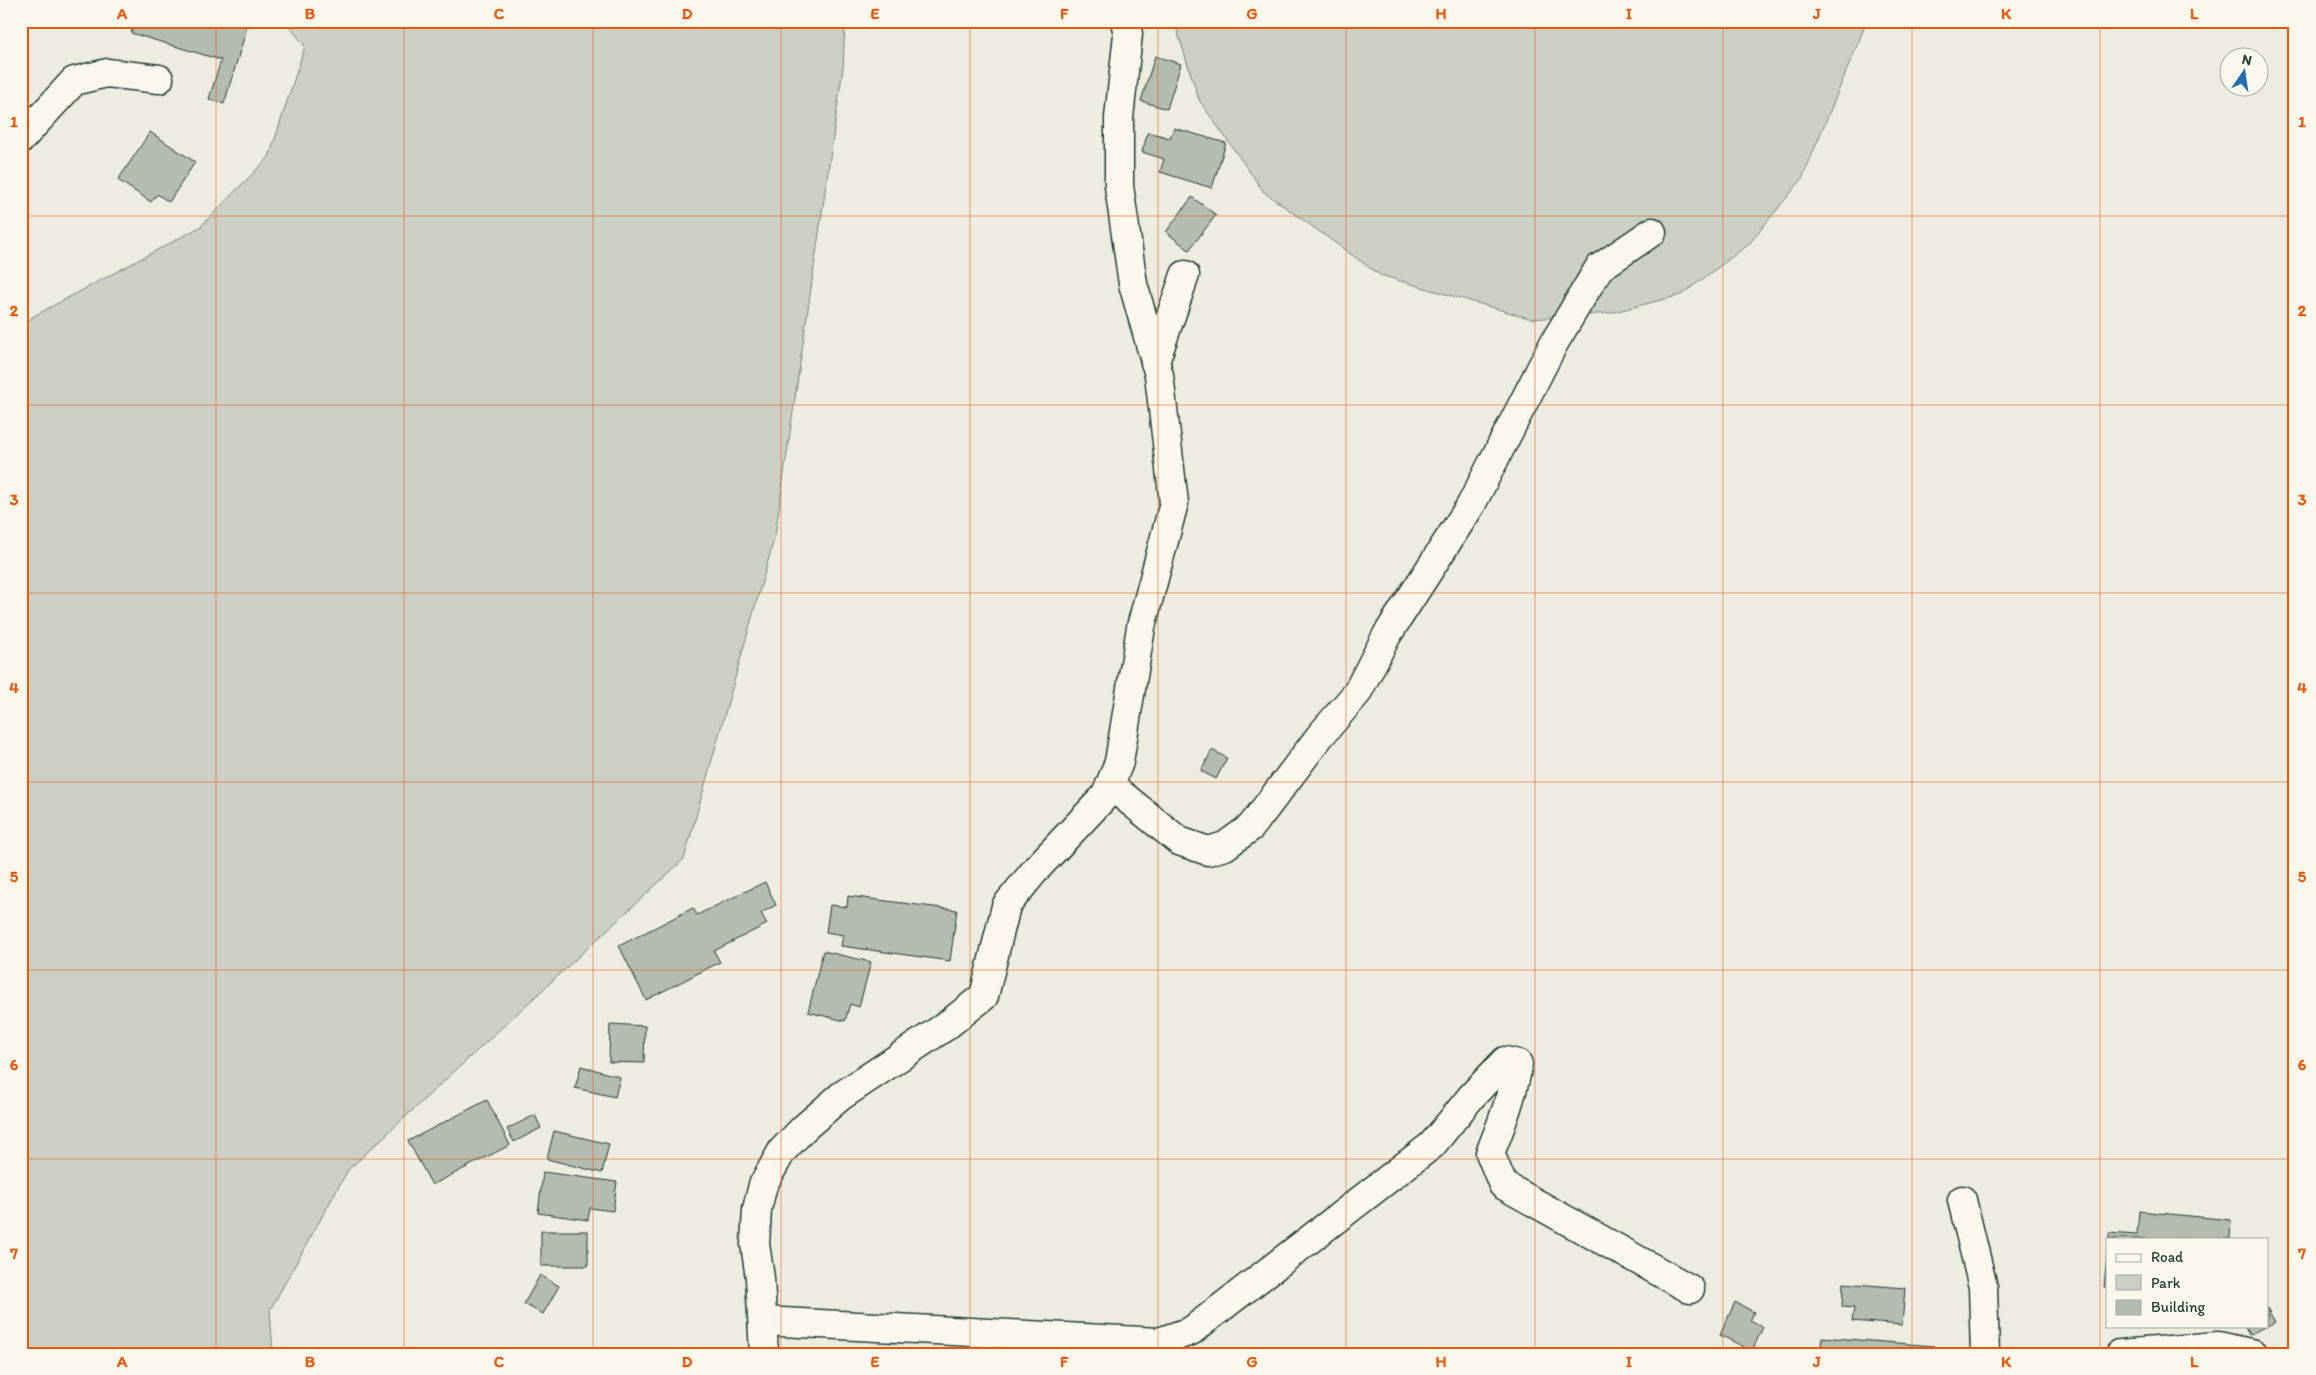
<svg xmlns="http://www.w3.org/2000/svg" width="2316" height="1375" font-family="Itim,sans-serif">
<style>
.green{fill:#cbcfc4;stroke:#75867c}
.building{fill:#b4bbb0;stroke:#1f3d34}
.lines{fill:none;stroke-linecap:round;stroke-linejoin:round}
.street-casing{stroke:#1f3d34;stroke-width:31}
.street{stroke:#fbf7ec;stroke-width:28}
.grid{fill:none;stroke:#e8590c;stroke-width:1;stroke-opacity:0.55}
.neatline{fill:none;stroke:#e8590c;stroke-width:2}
.grid-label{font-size:16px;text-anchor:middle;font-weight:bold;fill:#e8590c}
</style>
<rect width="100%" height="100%" fill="#eeece1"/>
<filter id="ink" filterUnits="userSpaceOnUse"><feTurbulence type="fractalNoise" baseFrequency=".02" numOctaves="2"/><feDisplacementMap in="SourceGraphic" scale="10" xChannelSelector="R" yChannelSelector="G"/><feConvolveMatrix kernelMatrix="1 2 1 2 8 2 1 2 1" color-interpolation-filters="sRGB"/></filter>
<g filter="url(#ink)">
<g class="green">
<path d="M285,21h560l-2,47 -68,468 -91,323 -336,311 -78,140 3,44h-252v-1024l11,-13 168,-90 69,-70 36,-111z"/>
<path d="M1174,21h693l-65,158 -54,66 -67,50 -71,18 -78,6 -152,-44 -116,-83 -65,-92z"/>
</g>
<g class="building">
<path d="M135,21h114l-25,83 -15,-5 12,-39 -90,-27z"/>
<path d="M1155,56l26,8 -14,45 -26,-8z"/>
<path d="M1174,128l52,15 -14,45 -52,-16 4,-13 -22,-7 6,-20 22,6z"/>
<path d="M150,132l45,30 -26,40 -12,-8 -6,8 -33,-22z"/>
<path d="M1192,197l24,18 -27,35 -23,-18z"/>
<path d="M1212,750l15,8 -11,21 -15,-8z"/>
<path d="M765,882l11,23 -15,8 6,11 -53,27 6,11 -74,38 -27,-54 74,-38 4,7z"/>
<path d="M848,896l109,14 -7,51 -109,-15 2,-11 -17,-3 4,-27 17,2z"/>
<path d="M823,951l48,11 -12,45 -9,-3 -5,17 -37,-9z"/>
<path d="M610,1024l35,2 -1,37 -35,-1z"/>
<path d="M581,1066l39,11 -5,20 -40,-9z"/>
<path d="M487,1100l23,45 -78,40 -24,-44z"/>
<path d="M535,1115l6,13 -27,14 -7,-13z"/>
<path d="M554,1131l55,13 -7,29 -55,-14z"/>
<path d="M543,1172l74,10 -4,29 -23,-3 -2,12 -50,-7z"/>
<path d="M2139,1211l92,9 -1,19h-121v-6l28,2z"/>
<rect x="541" y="1231" width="47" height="35"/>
<path d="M2107,1256v31h-3z"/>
<path d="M540,1275l19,11 -16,28 -19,-10z"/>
<path d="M1843,1283l62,5 -3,37 -50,-4 2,-13 -12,-1z"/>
<path d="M1735,1302l19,10 -4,9 13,6 -11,24 -32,-16z"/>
<path d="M2267,1308l8,14 -8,4z"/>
<path d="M2244,1326h22l-17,9z"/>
<path d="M1822,1337l112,9 -1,8h-113z"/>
</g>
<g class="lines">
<g class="street-casing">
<g id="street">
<path d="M21,139l53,-58 33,-8 52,6"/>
<path d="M1155,362l30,-87"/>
<path d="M1110,785l69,56 29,10 17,-5 26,-19 69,-91 37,-43 30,-58 84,-130 83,-162 45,-75 53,-36"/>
<path d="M1962,1200l21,87 2,67"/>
<path d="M763,1321l396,21 32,-11 241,-186 39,-48 34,-36 13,3c-5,31 -16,60 -28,89l13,32 187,104"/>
<path d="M764,1354l-4,-76 -5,-34 2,-35 6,-24 10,-18 9,-16 22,-23 37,-32 105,-70 38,-30 22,-90 31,-38 69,-73 13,-33 22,-135 33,-124 -15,-128 -26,-91 -14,-98v-68l9,-84 -3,-13"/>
<path d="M2120,1354l98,-8 36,8"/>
</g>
</g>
<use href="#street" class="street"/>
</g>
</g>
<path class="grid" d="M216,21v1333M404,21v1333M593,21v1333M781,21v1333M970,21v1333M1158,21v1333M1346,21v1333M1535,21v1333M1723,21v1333M1912,21v1333M2100,21v1333M21,216h2274M21,405h2274M21,593h2274M21,782h2274M21,970h2274M21,1159h2274"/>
<rect width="2316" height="1375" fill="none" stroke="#fbf7ec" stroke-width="55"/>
<rect x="2106" y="1238" width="162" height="90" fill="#fbf7ec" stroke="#a3ada2"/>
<rect x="2116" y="1254" width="25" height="8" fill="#fbf7ec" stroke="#a3ada2"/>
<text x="2151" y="1262" font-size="15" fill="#1f3d34">Road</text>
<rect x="2116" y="1275" width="25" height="15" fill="#cbcfc4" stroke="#a3ada2"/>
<text x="2151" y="1288" font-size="15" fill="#1f3d34">Park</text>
<rect x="2116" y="1300" width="25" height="15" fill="#b4bbb0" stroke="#a3ada2"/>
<text x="2151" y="1312" font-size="15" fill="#1f3d34">Building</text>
<g transform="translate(2244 72) rotate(13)"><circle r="24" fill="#fbf7ec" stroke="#a3ada2"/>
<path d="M0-4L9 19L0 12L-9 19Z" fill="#1f6fb2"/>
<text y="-8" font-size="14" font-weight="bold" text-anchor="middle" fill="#1f3d34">N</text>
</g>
<rect x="28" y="28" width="2260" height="1320" class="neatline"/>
<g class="grid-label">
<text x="122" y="19">A</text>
<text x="310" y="19">B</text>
<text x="499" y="19">C</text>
<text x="687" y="19">D</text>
<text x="875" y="19">E</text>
<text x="1064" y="19">F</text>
<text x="1252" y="19">G</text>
<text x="1441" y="19">H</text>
<text x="1629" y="19">I</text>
<text x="1817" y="19">J</text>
<text x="2006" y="19">K</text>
<text x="2194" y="19">L</text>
<text x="14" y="127">1</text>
<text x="2302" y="127">1</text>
<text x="14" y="316">2</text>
<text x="2302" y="316">2</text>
<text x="14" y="505">3</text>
<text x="2302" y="505">3</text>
<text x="14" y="693">4</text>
<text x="2302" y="693">4</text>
<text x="14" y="882">5</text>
<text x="2302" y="882">5</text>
<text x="14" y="1070">6</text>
<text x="2302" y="1070">6</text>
<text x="14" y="1259">7</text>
<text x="2302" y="1259">7</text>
<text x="122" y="1367">A</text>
<text x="310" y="1367">B</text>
<text x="499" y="1367">C</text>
<text x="687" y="1367">D</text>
<text x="875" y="1367">E</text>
<text x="1064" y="1367">F</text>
<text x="1252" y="1367">G</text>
<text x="1441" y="1367">H</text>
<text x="1629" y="1367">I</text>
<text x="1817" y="1367">J</text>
<text x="2006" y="1367">K</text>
<text x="2194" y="1367">L</text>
</g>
</svg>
